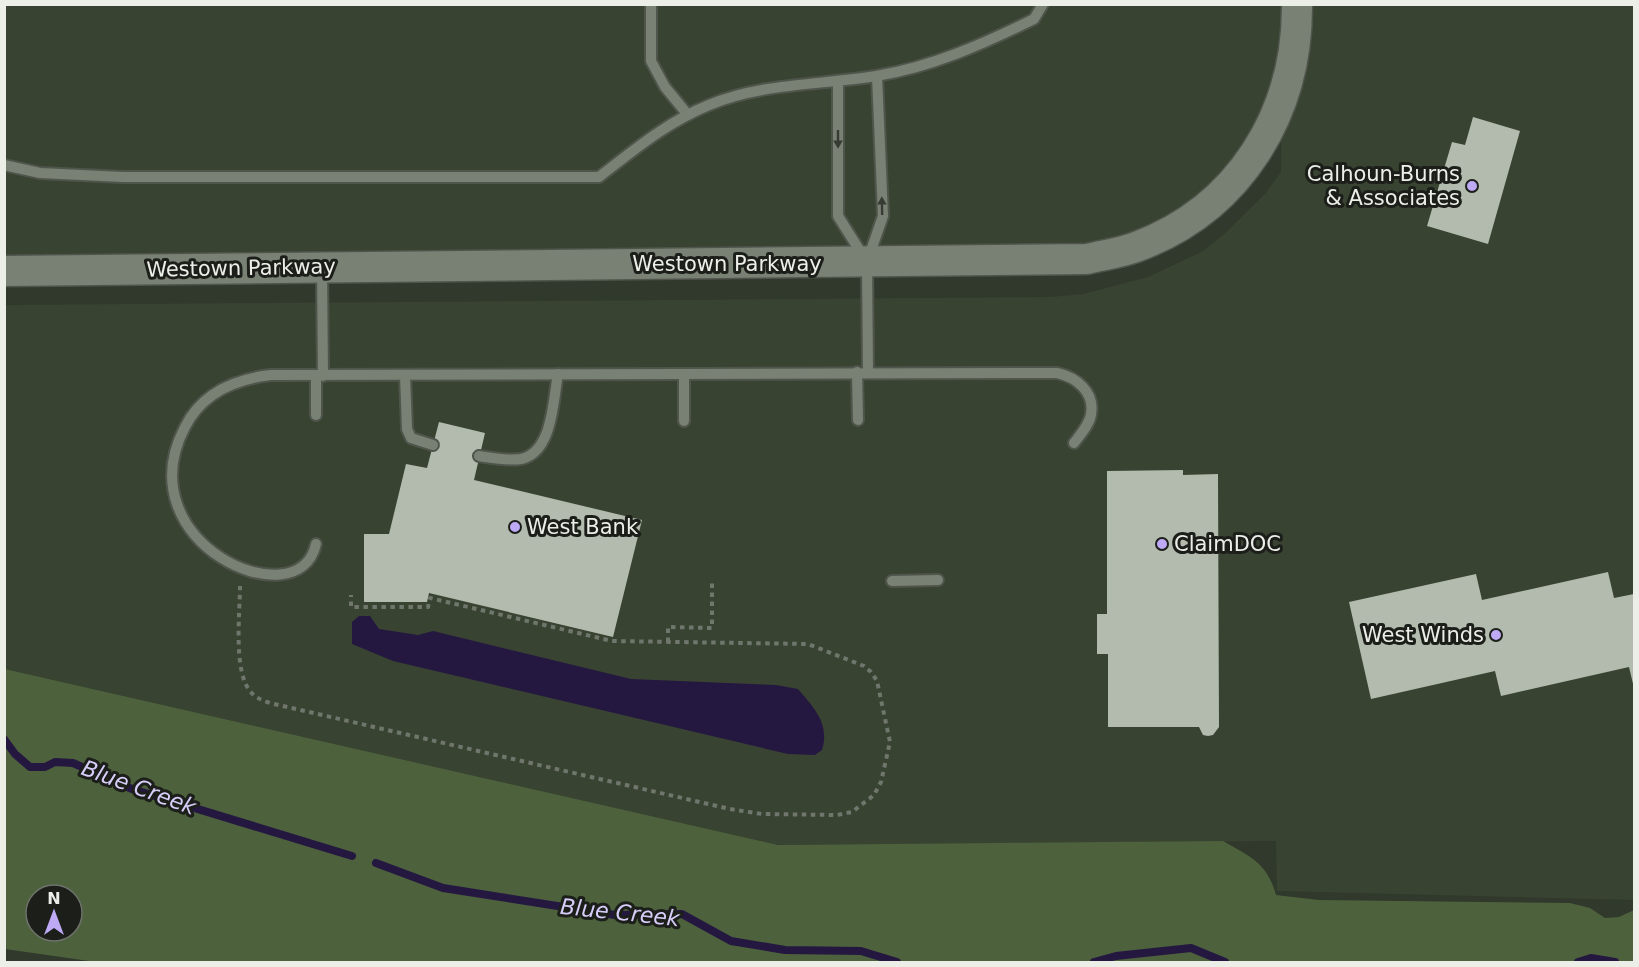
<svg xmlns="http://www.w3.org/2000/svg" width="1639" height="967" font-family="'DejaVu Sans',sans-serif">
<style>
.built{fill:#394332}
.green{fill:#4c613c;fill-rule:evenodd}
.water{fill:#251840}
.lines{fill:none;stroke-linecap:round;stroke-linejoin:round}
.stream{stroke:#251840;stroke-width:8}
.building{fill:#b2bbad}
.lane-casing{stroke:#50554c;stroke-width:14}
.secondary-casing{stroke:#50554c;stroke-width:33}
.path{stroke:#70766c;stroke-width:4;stroke-dasharray:4.5 4.5;stroke-linecap:butt}
.lane{stroke:#798074;stroke-width:10}
.secondary{stroke:#798074;stroke-width:30}
.oneway{fill:#373b34}
.poi-dot{fill:#bea9f5;stroke:#1b1e19;stroke-width:2}
.labels{text-anchor:middle;stroke-width:6;stroke-linejoin:round;paint-order:stroke}
.poi-label{font-size:21px;fill:#ebefe8;stroke:#1b1e19;text-anchor:end}
.street-label{font-size:21px;fill:#ebefe8;stroke:#1b1e19}
.water-label{font-size:22px;font-style:italic;fill:#d7cdf9;stroke:#1b1e19}
</style>
<rect width="100%" height="100%" fill="#31382c"/>
<path class="built" d="M5,5h1629v895l-357,-9 -1,-50 -498,4 -773,-176v-364l1045,-8 33,-3 65,-17 55,-26 21,-17 41,-40 16,-22 1,-65 -31,55 -117,86 -1129,23z"/>
<path class="green" d="M5,669l773,176 445,-4c27,16 44,21 53,54l43,5 251,3 20,5 15,10 14,-1 15,-7v52h-1538l-91,-13zM36,895h36v36h-36z"/>
<path class="water" d="M359,616h11l9,13 39,6 15,-4 198,48 145,6 22,4c17,20 32,35 24,61l-7,5 -27,-1 -395,-93 -41,-17v-22z"/>
<g class="lines">
<g class="stream">
<path d="M4,739l11,15 15,13h15l10,-5 18,1 59,26 220,67"/>
<path d="M376,863l67,25 172,27 67,-1 49,27 54,9 76,1 36,11"/>
<path d="M1094,962l22,-6 75,-8 34,14"/>
<path d="M1578,962l13,-4 24,4"/>
</g>
</g>
<g class="building">
<path d="M1473,117l47,14 -32,113 -61,-18 25,-84 13,3z"/>
<path d="M439,422l46,11 -11,47 168,40 -29,117 -184,-44 -2,9h-63v-68h25l17,-70 21,4z"/>
<path d="M1183,470v5l35,-1 1,253 -6,8 -5,1 -5,-1 -4,-8h-91v-73h-11v-40h10v-143z"/>
<path d="M1608,572l6,26 20,-4v94l-5,-21 -128,29 -6,-25 -124,28 -22,-97 127,-28 6,26z"/>
</g>
<g class="lines">
<g class="lane-casing">
<g id="lane">
<path d="M651,4v57l14,26 23,28"/>
<path d="M838,81v135l27,43"/>
<path d="M4,165l36,8 83,4h476c35,-27 68,-55 110,-72 52,-22 112,-20 167,-29 56,-9 107,-32 158,-57l9,-15"/>
<path d="M322,268l1,108"/>
<path d="M857,372l1,48"/>
<path d="M868,372l-1,-110 16,-46 -6,-140"/>
<path d="M684,374v47"/>
<path d="M405,375l2,54 4,9 22,7"/>
<path d="M316,376v39"/>
<path d="M479,456c14,2 29,5 42,3 32,-7 32,-59 37,-85"/>
<path d="M316,544c-17,77 -192,-1 -131,-117 17,-34 50,-48 86,-52l786,-2c19,4 38,19 34,41 -1,10 -11,21 -17,29"/>
<path d="M892,581l46,-1"/>
</g>
</g>
<g class="secondary-casing">
<path id="secondary" d="M4,271l1083,-12c16,-4 33,-6 49,-12 103,-38 162,-133 161,-243"/>
</g>
<g class="path">
<path d="M240,586c0,27 -7,84 10,105 5,7 12,9 20,12l460,106 32,5 75,1 15,-3 22,-17 7,-13 9,-40 -13,-61 -6,-9 -7,-6 -56,-22 -196,-3 -182,-43 -2,9h-77v-12"/>
<path d="M668,642v-15l44,1v-47"/>
</g>
<use href="#lane" class="lane"/>
<use href="#secondary" class="secondary"/>
</g>
<defs><path id="oneway-solid" d="M-6-.8H1V-3.2L6.5 0L1 3.2V.8H-6Z" transform="scale(1.5)"/></defs>
<g class="oneway">
<use href="#oneway-solid" transform="translate(838 139) rotate(90)"/>
<use href="#oneway-solid" transform="translate(882 206) rotate(-91)"/>
</g>
<g class="poi-dot">
<circle cx="1472" cy="186" r="6"/>
<circle cx="515" cy="527" r="6"/>
<circle cx="1162" cy="544" r="6"/>
<circle cx="1496" cy="635" r="6"/>
</g>
<g class="labels">
<g class="poi-label">
<text x="1460" y="181">Calhoun-Burns<tspan x="1460" dy="24">&amp; Associates</tspan></text>
<text x="527" y="534" text-anchor="start">West Bank</text>
<text x="1174" y="551" text-anchor="start">ClaimDOC</text>
<text x="1484" y="642">West Winds</text>
</g>
<g class="street-label">
<text x="727" y="271">Westown Parkway</text>
<text transform="translate(241 268) rotate(-1)" y="7">Westown Parkway</text>
</g>
<g class="water-label">
<text transform="translate(139 787) rotate(20)" y="8">Blue Creek</text>
<text transform="translate(620 912) rotate(6)" y="8">Blue Creek</text>
</g>
</g>
<rect width="1639" height="967" fill="none" stroke="#ebefe8" stroke-width="12"/>
<g transform="translate(54 913)"><circle r="28" fill="#1b1e19" stroke="#6e726c" stroke-width="1.5"/>
<path d="M0-4.5L10 22L0 15L-10 22Z" fill="#bea9f5"/>
<text y="-9" font-size="16" font-weight="bold" text-anchor="middle" fill="#ebefe8">N</text>
</g>
</svg>
